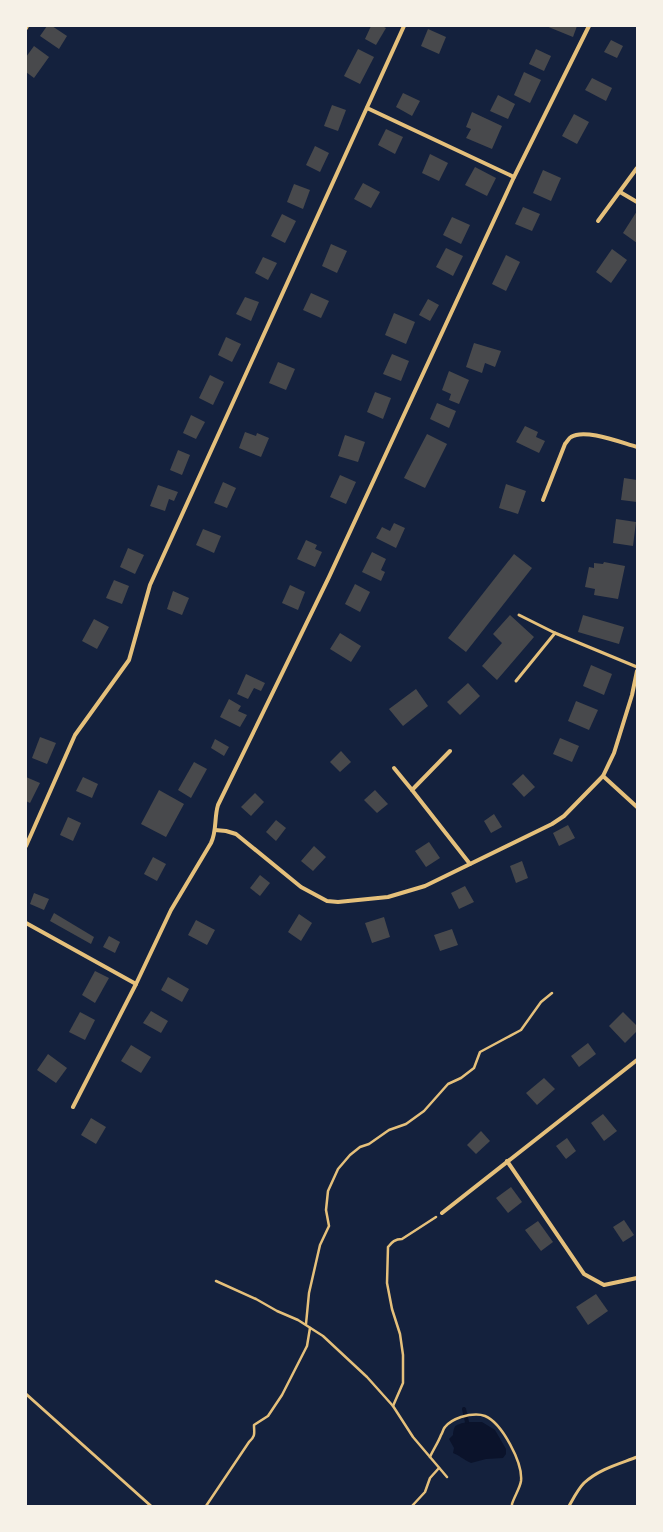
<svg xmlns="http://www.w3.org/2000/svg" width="663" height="1532" font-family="Barlow,sans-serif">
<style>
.water{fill:#0b132b}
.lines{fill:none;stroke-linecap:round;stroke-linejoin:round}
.stream{stroke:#0b132b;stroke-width:4}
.building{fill:#48494c}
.path{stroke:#e5c07b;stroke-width:2.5}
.service{stroke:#e5c07b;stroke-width:3}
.minor{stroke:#e5c07b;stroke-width:4}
</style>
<rect width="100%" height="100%" fill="#14213d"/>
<path class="water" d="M467,1422h15l13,8 11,19v5l-3,4 -17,1 -15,4c-7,-3 -12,-8 -18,-10l1,-5 -5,-9 4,-4c1,-11 3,-10 14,-13z"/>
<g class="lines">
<path class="stream" d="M464,1409l3,13"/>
</g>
<g class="building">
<path d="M47,26h5l15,10 -8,13 -19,-13z"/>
<path d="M371,26h11l4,2 -10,17 -11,-6z"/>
<path d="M546,26h31l-4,11z"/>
<path d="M428,29l18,8 -7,17 -18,-8z"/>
<path d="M611,40l12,6 -6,12 -13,-6z"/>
<path d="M34,46l15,11 -15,21 -8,-6v-15z"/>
<path d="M358,49l16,8 -14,27 -16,-8z"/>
<path d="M536,49l15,7 -7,15 -15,-7z"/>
<path d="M524,72l17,8 -11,23 -16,-8z"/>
<path d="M592,78l20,10 -6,13 -21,-11z"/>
<path d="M403,93l17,8 -8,15 -16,-9z"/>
<path d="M498,95l17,9 -7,15 -18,-8z"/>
<path d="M332,105l14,5 -8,21 -14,-5z"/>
<path d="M472,112l30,14 -10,23 -26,-11 5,-9 -5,-2z"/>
<path d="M574,114l15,8 -12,22 -15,-8z"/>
<path d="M386,129l17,8 -8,17 -17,-9z"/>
<path d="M315,146l14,7 -9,19 -14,-7z"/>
<path d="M430,154l18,9 -9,18 -17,-8z"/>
<path d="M475,167l21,11 -9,18 -22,-11z"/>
<path d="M543,170l18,8 -10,23 -18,-8z"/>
<path d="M363,183l17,9 -9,16 -17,-9z"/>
<path d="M294,184l16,6 -7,19 -16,-7z"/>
<path d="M523,207l17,7 -8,17 -17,-7z"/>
<path d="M637,211v32l-14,-10z"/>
<path d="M282,214l14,7 -11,22 -14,-7z"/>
<path d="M452,217l18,8 -9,19 -18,-9z"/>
<path d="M331,244l16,7 -10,22 -15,-7z"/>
<path d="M446,248l17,8 -10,20 -17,-9z"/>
<path d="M612,249l15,11 -16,23 -15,-11z"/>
<path d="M506,255l14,7 -14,29 -14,-7z"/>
<path d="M263,257l14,6 -9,17 -13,-7z"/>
<path d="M311,293l18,8 -8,17 -18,-8z"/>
<path d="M245,297l14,5 -8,19 -15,-7z"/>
<path d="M428,299l11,6 -9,16 -11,-6z"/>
<path d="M394,313l21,9 -9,22 -21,-9z"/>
<path d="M226,337l15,7 -9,18 -14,-7z"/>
<path d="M474,343l27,8 -6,16 -10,-4 -3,10 -16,-6z"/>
<path d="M392,354l17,7 -8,20 -18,-7z"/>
<path d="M278,362l17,7 -9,21 -17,-7z"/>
<path d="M449,371l20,9 -10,24 -10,-4 2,-6 -9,-4z"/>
<path d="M210,375l14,7 -11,23 -14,-7z"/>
<path d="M375,392l16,6 -8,21 -16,-7z"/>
<path d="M437,403l19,8 -7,17 -19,-9z"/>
<path d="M191,415l14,7 -9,17 -13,-6z"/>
<path d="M525,426l13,6 -2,5 9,4 -6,12 -23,-11z"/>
<path d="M245,432l11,4 1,-3 12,5 -8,19 -22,-9z"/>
<path d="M427,434l20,10 -22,44 -21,-10z"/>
<path d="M345,435l20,7 -7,20 -20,-6z"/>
<path d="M178,450l12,5 -8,20 -12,-5z"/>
<path d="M340,475l16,7 -10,22 -16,-7z"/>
<path d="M624,478l13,2v22l-16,-2z"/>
<path d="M223,482l13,6 -9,20 -13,-5z"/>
<path d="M506,484l20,7 -8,23 -19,-6z"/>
<path d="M158,485l20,7 -4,9 -5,-2 -4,12 -15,-5z"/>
<path d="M616,519l20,3 -3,24 -20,-3z"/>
<path d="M394,523l11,5 -9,20 -20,-10 6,-11 8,4z"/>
<path d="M203,529l18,7 -7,17 -18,-8z"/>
<path d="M306,540l11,5 -2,4 7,3 -7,15 -18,-8z"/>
<path d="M128,548l16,7 -9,19 -15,-7z"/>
<path d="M372,552l14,7 -5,11 4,2 -4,9 -19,-9z"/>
<path d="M514,554l18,14 -66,84 -18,-14z"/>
<path d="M604,562l21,4 -7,33 -24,-4 1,-6 -10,-2 4,-20 5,1v-5l9,1z"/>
<path d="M114,580l15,6 -7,18 -16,-6z"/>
<path d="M355,584l15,8 -10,20 -15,-8z"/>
<path d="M290,585l15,7 -7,18 -16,-7z"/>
<path d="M173,591l16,7 -7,17 -15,-6z"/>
<path d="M510,615l24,22 -37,43 -15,-14 20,-23 -9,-9z"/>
<path d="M583,615l41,12 -5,17 -41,-12z"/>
<path d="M94,619l15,8 -12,22 -15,-8z"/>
<path d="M340,633l21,13 -10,16 -21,-13z"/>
<path d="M591,665l21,9 -8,21 -21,-9z"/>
<path d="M246,674l19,9 -4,8 -7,-3 -6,11 -11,-5z"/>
<path d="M468,683l12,13 -20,19 -13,-13z"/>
<path d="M416,689l12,17 -25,20 -14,-17z"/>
<path d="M229,699l12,7 -3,5 9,4 -7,12 -20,-10z"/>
<path d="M576,701l22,9 -9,20 -21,-9z"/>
<path d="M40,737l16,6 -9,21 -15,-6z"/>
<path d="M560,738l19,8 -7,16 -19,-8z"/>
<path d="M215,739l14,8 -5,9 -13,-8z"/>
<path d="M341,751l10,11 -11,10 -10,-10z"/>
<path d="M194,762l13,7 -16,29 -13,-8z"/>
<path d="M523,774l12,13 -11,10 -12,-13z"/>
<path d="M26,777l14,6 -10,20 -4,-2z"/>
<path d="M83,777l15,7 -6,14 -16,-7z"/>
<path d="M159,790l25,14 -18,33 -25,-13z"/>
<path d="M375,790l13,14 -11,9 -13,-13z"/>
<path d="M255,793l9,9 -13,14 -10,-9z"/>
<path d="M494,814l8,13 -11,6 -7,-12z"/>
<path d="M68,817l13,6 -8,18 -13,-6z"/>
<path d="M276,820l10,8 -10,13 -10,-9z"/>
<path d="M568,825l7,13 -16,8 -6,-13z"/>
<path d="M429,842l11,16 -14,9 -11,-16z"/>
<path d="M314,846l12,11 -13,14 -12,-10z"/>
<path d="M153,857l13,7 -9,17 -13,-7z"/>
<path d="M522,861l6,17 -12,5 -6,-17z"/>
<path d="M260,875l10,8 -10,13 -10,-8z"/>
<path d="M465,886l9,16 -15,7 -8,-16z"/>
<path d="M34,893l15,6 -5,11 -14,-6z"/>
<path d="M54,913l40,24 -3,7 -41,-23z"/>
<path d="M299,914l13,9 -11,18 -13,-9z"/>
<path d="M384,917l6,20 -18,6 -7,-20z"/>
<path d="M196,920l19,10 -8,15 -19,-10z"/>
<path d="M452,929l6,16 -18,6 -6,-16z"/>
<path d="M109,936l11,6 -5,11 -12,-6z"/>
<path d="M95,971l14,7 -14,25 -13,-8z"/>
<path d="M168,977l21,12 -7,13 -21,-12z"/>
<path d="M151,1011l17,10 -7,12 -18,-10z"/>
<path d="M80,1012l15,8 -10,20 -16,-8z"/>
<path d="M623,1012l14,14v5l-12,12 -16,-17z"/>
<path d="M588,1043l8,11 -17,13 -8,-11z"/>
<path d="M131,1045l20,12 -10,16 -20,-12z"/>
<path d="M48,1054l19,14 -11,15 -19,-13z"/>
<path d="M544,1078l11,11 -18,16 -11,-12z"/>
<path d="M603,1114l14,17 -13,10 -13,-18z"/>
<path d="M91,1118l15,9 -10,17 -15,-9z"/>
<path d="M481,1131l9,10 -14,13 -9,-9z"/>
<path d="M567,1138l9,13 -10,8 -10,-13z"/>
<path d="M511,1187l11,15 -14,11 -12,-15z"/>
<path d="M624,1220l10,15 -11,7 -10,-15z"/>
<path d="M538,1221l15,21 -12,9 -16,-21z"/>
<path d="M596,1294l12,17 -20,14 -12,-18z"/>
</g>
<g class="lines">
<g class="path">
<path d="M216,1281l40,18 21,12 21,9 25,16 44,41 26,29 20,31 34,40"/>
<path d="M306,1324l3,-31 11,-48 9,-19 -3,-16 2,-19 10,-22 12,-14 10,-8 9,-3 20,-14 17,-6 18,-13 24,-27 13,-6 13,-10 6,-16 41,-22 20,-28 11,-9"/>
<path d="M393,1406l10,-23v-28l-3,-21 -8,-25 -5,-26 1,-36c4,-5 7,-8 14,-8l34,-22"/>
<path d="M430,1457c3,-7 8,-14 11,-22 2,-3 2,-6 4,-8 4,-5 10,-8 16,-10 7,-2 16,-4 24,-1 17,7 38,47 36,65 -1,7 -7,16 -9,23v2"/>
<path d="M206,1506l43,-64c7,-6 5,-9 5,-17l14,-9 14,-21 25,-49 3,-18"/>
<path d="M412,1506l13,-14 5,-14 9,-10"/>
</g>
<g class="service">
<path d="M519,615l36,18 82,34"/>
<path d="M516,681l39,-48"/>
<path d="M26,1394l125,112"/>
<path d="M569,1506c4,-7 9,-17 15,-23 15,-14 35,-19 53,-26"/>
</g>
<g class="minor">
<path d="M26,28l1,-2"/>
<path d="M367,108l147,69"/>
<path d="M620,192l17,10"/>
<path d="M598,221l39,-53"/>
<path d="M543,500l22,-56c2,-2 4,-6 6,-7 14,-9 51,6 66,10"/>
<path d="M450,751l-38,39 58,74"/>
<path d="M394,768l18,22"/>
<path d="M603,776l34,31"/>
<path d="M215,830l11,1 10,3 65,53 26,14 11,1 50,-5 37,-11 127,-62 12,-8 39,-40 11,-23 18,-58 5,-24"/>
<path d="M26,846l49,-111 54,-75 21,-75 254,-559"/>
<path d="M26,923l110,61"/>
<path d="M73,1107l63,-123 35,-74 40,-67c6,-12 3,-25 7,-38l111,-228 185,-400 75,-151"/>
<path d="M507,1161l77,113 20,11 33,-7"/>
<path d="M442,1213l195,-153"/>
</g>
</g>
<rect width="663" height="1532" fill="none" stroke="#f6f1e7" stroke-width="54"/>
</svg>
